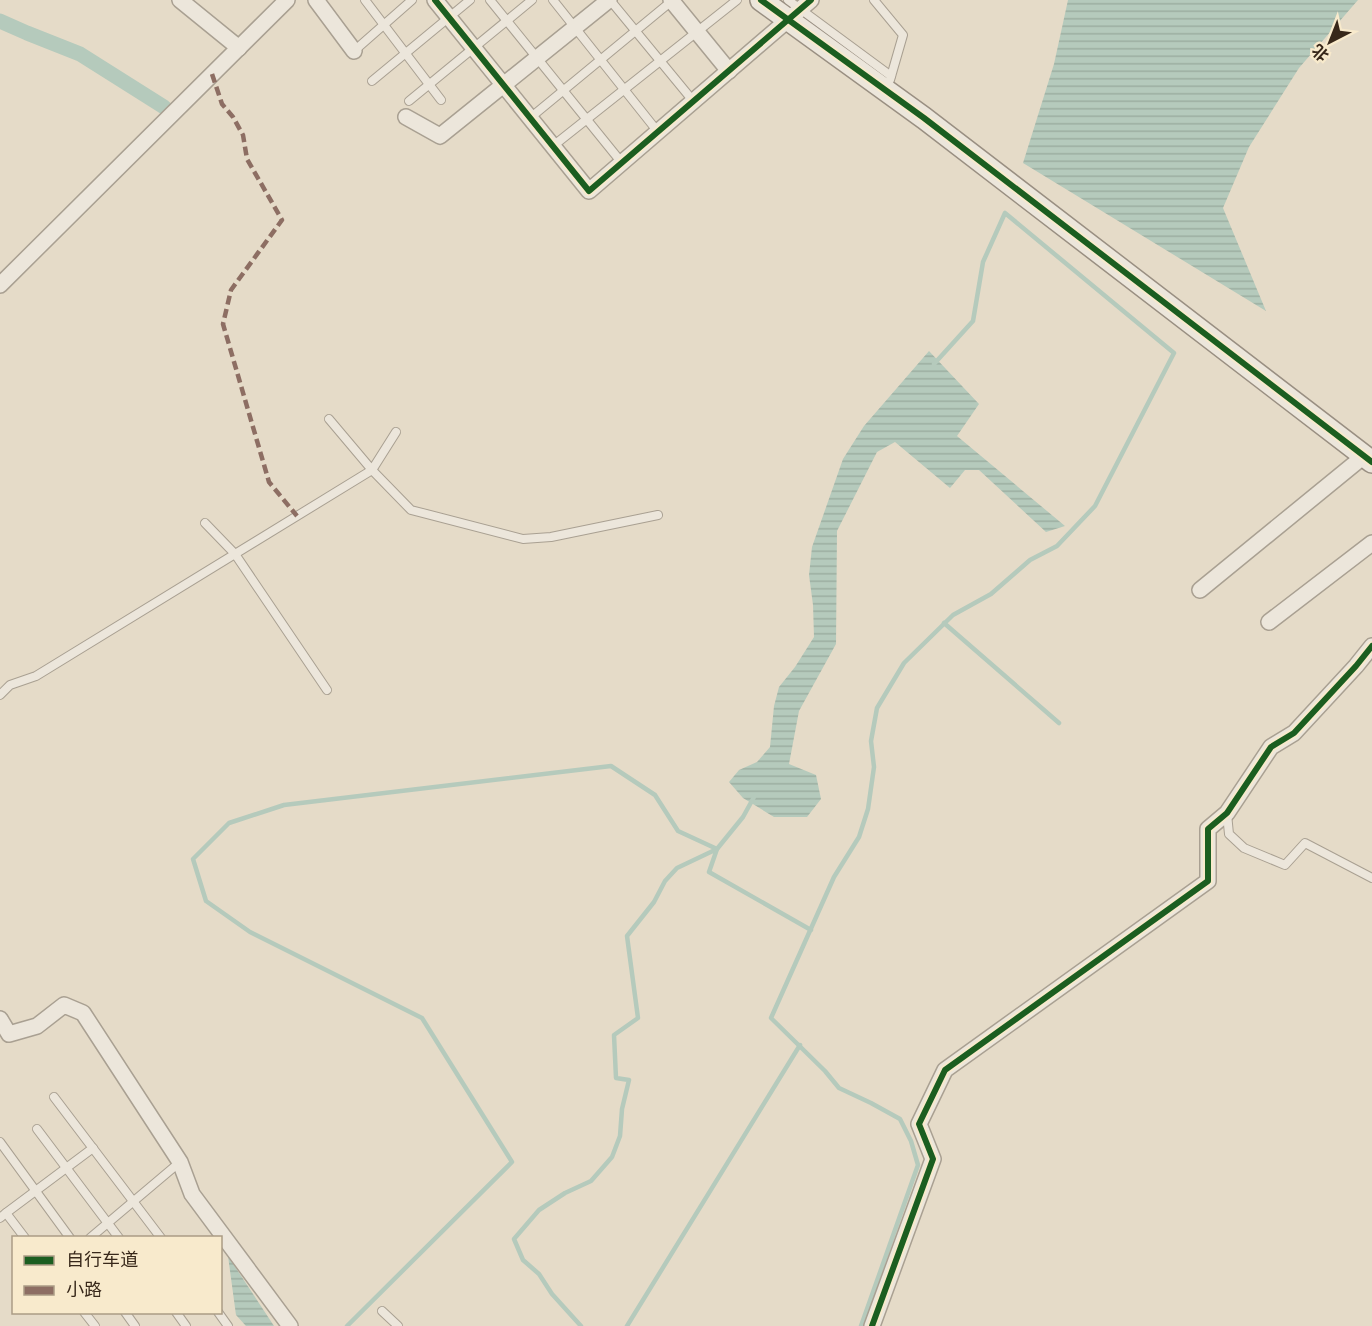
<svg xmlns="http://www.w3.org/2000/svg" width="1372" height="1326" font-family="Georgia,'Noto Sans SC',serif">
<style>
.water{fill:url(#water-rules)}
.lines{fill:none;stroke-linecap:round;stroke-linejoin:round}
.stream{stroke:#b5cabc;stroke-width:4.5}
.canal{stroke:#b5cabc;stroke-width:15}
.lane-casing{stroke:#a9a092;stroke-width:10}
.street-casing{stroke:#a9a092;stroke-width:18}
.secondary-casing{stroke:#998f82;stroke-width:24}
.lane{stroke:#ece6db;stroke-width:8}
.street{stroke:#ece6db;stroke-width:15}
.secondary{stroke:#ece6db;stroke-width:21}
.quiet{stroke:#8d6e63;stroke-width:4.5;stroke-dasharray:9 4.5;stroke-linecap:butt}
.cycleway-casing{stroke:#f8eacc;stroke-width:10}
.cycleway{stroke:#1b5e20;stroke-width:6}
</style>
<defs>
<pattern id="water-rules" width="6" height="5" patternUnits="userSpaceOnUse" patternTransform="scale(1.5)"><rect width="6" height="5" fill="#b5cabc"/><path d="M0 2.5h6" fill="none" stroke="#9caea1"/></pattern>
</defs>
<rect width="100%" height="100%" fill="#e5dbc8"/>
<g class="water">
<path d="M1068,0h290l-59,68 -50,79 -26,61 43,103 -243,-148 31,-99z"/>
<path d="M929,351l50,53 -22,32 108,90 -19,6 -67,-62h-14l-15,18 -55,-46 -18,10 -40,79 -1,113 -37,67 -10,53 27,11 5,24 -14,18h-33l-31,-19 -14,-16 10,-12 18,-8 13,-15 4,-41 5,-19 16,-20 19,-30 -1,-32 -4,-30 3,-28 31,-88 21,-33z"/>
<path d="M228,1256l46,70h-28l-10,-11z"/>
</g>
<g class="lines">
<g class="stream">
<path d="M944,623l115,100"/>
<path d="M347,1326l165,-164 -90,-144 -172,-86 -44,-31 -13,-42 36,-36 55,-18 327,-39 44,29 23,36 39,18 26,-32 11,-20"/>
<path d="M581,1326l-29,-32 -13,-20 -16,-14 -9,-21 25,-29 26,-17 26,-12 21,-24 8,-21 2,-27 7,-29 -13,-2 -2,-43 24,-17 -11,-82 27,-34 11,-21 12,-13 40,-19 -8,23 102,58"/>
<path d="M627,1326l173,-281"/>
<path d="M861,1326l57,-161 -7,-24 -11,-22 -29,-16 -32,-15 -14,-17 -54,-53 63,-141 25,-40 9,-28 6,-42 -3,-26 6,-33 27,-45 49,-48 38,-21 39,-34 27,-14 38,-40 79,-153 -169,-140 -22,49 -10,59 -39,43"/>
</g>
<path class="canal" d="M0,21l27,12 53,21 84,53"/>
<g class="lane-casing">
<g id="lane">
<path d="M365,0l76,100"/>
<path d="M490,0l132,163"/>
<path d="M553,0l105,132"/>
<path d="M610,0l84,102"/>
<path d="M788,0l103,76"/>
<path d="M874,0l29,35 -13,45"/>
<path d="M354,51l58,-51"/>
<path d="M372,81l98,-81"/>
<path d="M409,101l123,-101"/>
<path d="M530,118l143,-118"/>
<path d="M553,146l184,-146"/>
<path d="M329,419l43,51 24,-38"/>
<path d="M205,523l30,31 92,136"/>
<path d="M0,695l10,-10 26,-9 336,-206 39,40 112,29 28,-2 107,-22"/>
<path d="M1227,814l2,20 15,14 41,17 20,-22 67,35"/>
<path d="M54,1097l107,141"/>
<path d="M37,1129l82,109"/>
<path d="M0,1142l70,96"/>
<path d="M6,1213l87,-65"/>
<path d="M0,1218l6,-5 19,25"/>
<path d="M90,1238l90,-76"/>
<path d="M382,1311l16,15"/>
<path d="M84,1312l11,14"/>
<path d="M125,1312l10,14"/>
<path d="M176,1312l10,14"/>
<path d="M218,1312l10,14"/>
</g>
</g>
<g class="street-casing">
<g id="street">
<path d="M180,0l59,48"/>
<path d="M316,0l38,51"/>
<path d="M435,0l154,191 222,-191"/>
<path d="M671,0l58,71"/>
<path d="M406,117l34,19 169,-136"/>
<path d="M0,285l287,-285"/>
<path d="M1200,590l164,-134"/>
<path d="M1269,622l103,-79"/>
<path d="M0,1019l9,15 28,-8 27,-21 19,8 97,149 12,32 98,132"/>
<path d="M872,1326l61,-167 -14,-35 26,-54 263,-189v-52l19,-16 44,-66 23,-14 62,-67 16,-20"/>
</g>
</g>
<g class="secondary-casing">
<path id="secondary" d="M761,0l163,118 448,344"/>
</g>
<use href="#lane" class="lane"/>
<use href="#street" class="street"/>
<use href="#secondary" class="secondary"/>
<path class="quiet" d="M212,74l10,30 11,13 10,18 4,24 35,61 -51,70 -8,34 46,158 28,34"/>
<g class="cycleway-casing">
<g id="cycleway">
<path d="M435,0l154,191 222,-191"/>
<path d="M761,0l163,118 448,344"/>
<path d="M872,1326l61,-167 -14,-35 26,-54 263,-189v-52l19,-16 44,-66 23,-14 62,-67 16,-20"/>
</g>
</g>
<use href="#cycleway" class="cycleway"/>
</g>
<rect x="12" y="1236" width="210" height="78" fill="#f8eacc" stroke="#ab9c85" stroke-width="1.5"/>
<rect x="24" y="1256" width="30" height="9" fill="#1b5e20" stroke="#ab9c85" stroke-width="1.5"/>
<text x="66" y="1266" font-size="18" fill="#38281a">自行车道</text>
<rect x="24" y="1286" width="30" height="9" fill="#8d6e63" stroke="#ab9c85" stroke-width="1.5"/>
<text x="66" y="1296" font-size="18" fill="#38281a">小路</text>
<g transform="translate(1330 42) rotate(222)" stroke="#f8eacc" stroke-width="4.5" paint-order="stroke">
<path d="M0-4.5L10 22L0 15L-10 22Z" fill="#38281a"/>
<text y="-9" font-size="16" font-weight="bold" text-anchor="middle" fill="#38281a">北</text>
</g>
</svg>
